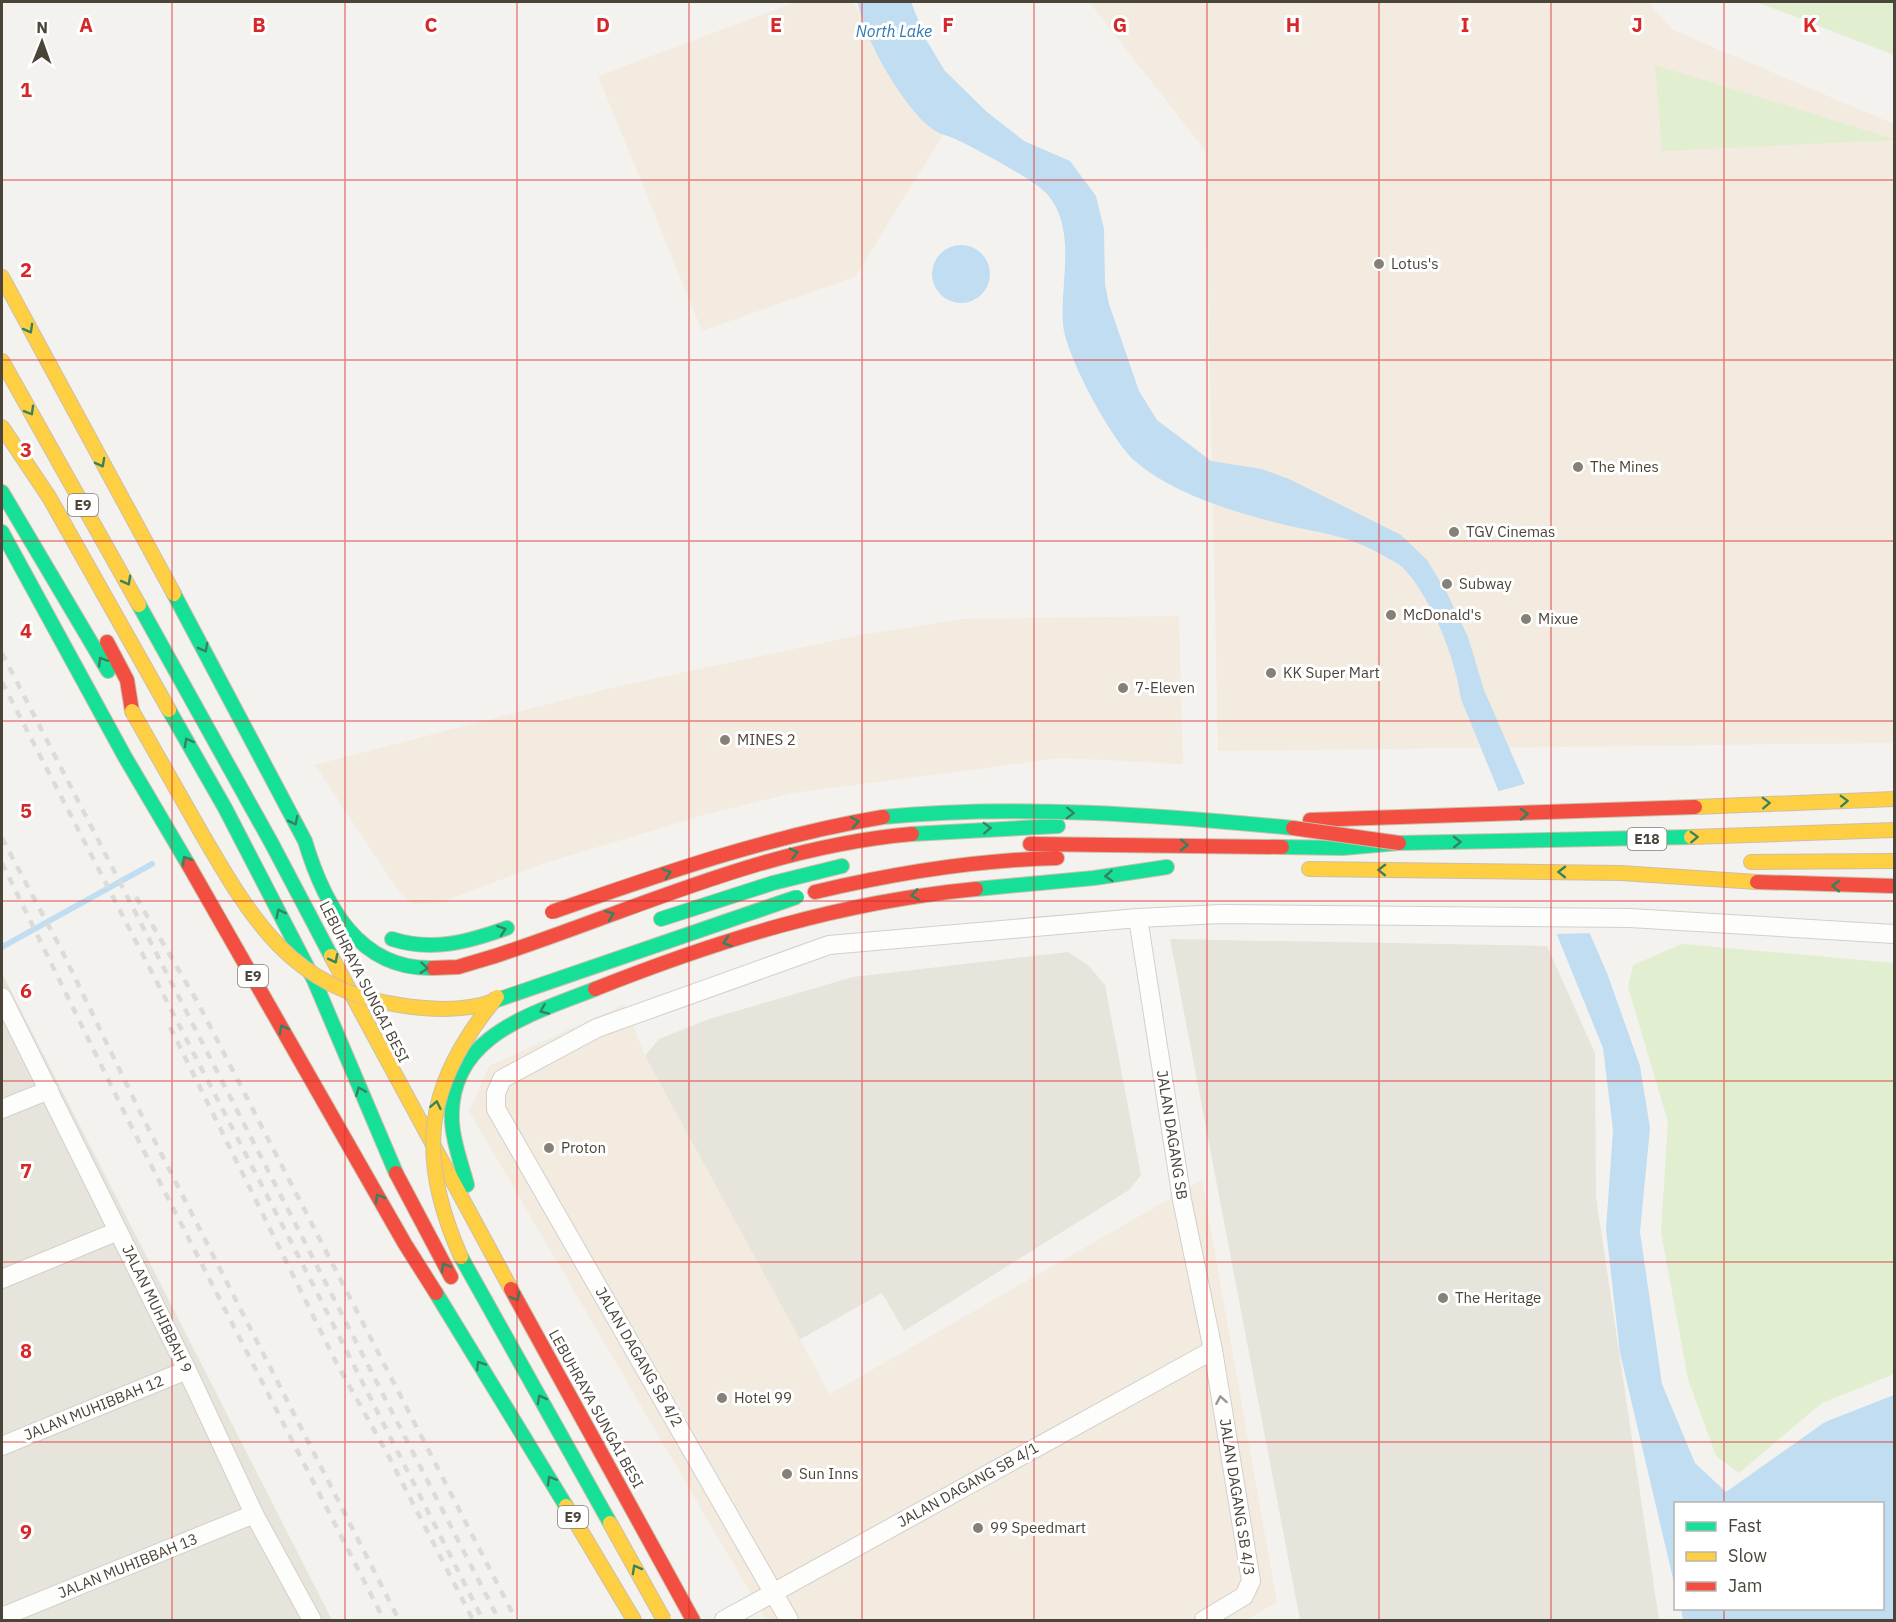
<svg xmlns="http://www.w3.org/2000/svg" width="1896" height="1622" font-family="'IBM Plex Sans',sans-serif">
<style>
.residential{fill:#e7e4dc}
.commercial{fill:#f3ebdf}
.green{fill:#e1eecf}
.water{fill:#c0ddf1}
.pier{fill:#f4f2ee}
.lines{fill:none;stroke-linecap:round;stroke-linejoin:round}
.stream{stroke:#c0ddf1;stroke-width:6}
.street-casing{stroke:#d2d0cb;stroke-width:20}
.fast-casing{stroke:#ccbfa9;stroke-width:16}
.slow-casing{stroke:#ccbfa9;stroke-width:16}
.jam-casing{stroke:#ccbfa9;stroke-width:16}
.street{stroke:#fdfdfc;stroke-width:18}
.fast{stroke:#16e098;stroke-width:14}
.slow{stroke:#ffcf43;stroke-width:14}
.jam{stroke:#f24e42;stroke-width:14}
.rail{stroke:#dbdbda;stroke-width:4.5;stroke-dasharray:8 8;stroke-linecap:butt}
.fast-bridge-casing{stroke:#ccbfa9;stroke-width:16;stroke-linecap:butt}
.slow-bridge-casing{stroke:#ccbfa9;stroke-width:16;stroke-linecap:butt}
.jam-bridge-casing{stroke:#ccbfa9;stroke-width:16;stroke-linecap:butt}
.fast-bridge{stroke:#16e098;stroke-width:14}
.slow-bridge{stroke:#ffcf43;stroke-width:14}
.jam-bridge{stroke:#f24e42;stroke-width:14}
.oneway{stroke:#36825f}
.oneway2{stroke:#9b9791}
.grid{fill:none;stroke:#d62828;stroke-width:1.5;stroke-opacity:0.55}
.poi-dot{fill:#868178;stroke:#fff;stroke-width:2}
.labels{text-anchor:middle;stroke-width:6;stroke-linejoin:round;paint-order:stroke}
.shield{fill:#fff;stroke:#817c74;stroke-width:1.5}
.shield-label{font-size:14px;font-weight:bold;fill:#4b4439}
.poi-label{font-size:15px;fill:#4b4439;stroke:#fff;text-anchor:start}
.street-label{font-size:15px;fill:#4b4439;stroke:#fff}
.water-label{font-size:16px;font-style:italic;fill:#2e7ab2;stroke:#fff}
.grid-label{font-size:20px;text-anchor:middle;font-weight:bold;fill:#d62828;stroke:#fff;stroke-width:6;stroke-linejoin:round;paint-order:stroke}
</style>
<rect width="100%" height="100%" fill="#f4f2ee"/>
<g class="residential">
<path d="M1170,939l377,7 48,107 1,144 63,423h-359z"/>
<path d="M1068,952l20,13 17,20 36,190 -12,15 -225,141 -22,-38 -83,47 -154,-284 14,-17 50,-20 144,-42z"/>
<path d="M2,973l330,647h-330z"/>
</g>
<g class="commercial">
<path d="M796,2h56l91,133 -88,142 -153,54 -104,-255z"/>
<path d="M1089,2h559l25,28 221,94v619l-676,8 -13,-601z"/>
<path d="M1179,616l4,148 -121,-6 -269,35 -89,22 -159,48 -103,39 -29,2 -14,-12 -84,-127 291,-76 249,-53 107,-17z"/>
<path d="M625,1004l20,52 185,338 372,-214 75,422 -31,18h-480l-297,-509 20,-45z"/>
</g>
<g class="green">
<path d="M1754,2h140v53l-135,-52z"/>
<path d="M1655,65l239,74v1l-232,11z"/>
<path d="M1682,944l212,19v411l-72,29 -83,70 -23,-17 -28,-77 -27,-147 7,-110 -40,-135 5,-22z"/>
</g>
<g class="water">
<path d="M858,2h53l14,36 20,33 42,41 37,29 46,20 26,35 8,33 1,55 4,20 30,87 18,29 54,41 51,8 27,10 112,56 26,25 20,33 21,44 16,53 123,283 33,93 10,62 -10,104 22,152 33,79 31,29 99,-70 69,-27v225h-211l-2,-11 201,-1v-104h-206l-1,83 -55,-234 -14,-124 7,-99 -10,-82 -142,-349c-5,-30 -13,-55 -26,-82 -8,-16 -18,-34 -30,-47 -5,-6 -14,-10 -21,-14 -39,-23 -69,-23 -110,-34 -47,-12 -102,-29 -139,-61 -23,-20 -71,-108 -72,-138 -3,-41 14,-93 -15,-128 -13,-15 -75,-48 -95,-57 -7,-3 -14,-4 -19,-8 -29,-19 -72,-94 -76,-128z"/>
<circle cx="961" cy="274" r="29"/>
</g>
<path class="pier" d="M1528,783l65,150 -39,1 -58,-142z"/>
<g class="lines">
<path class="stream" d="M2,947l150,-83"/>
<g class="street-casing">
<g id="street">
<path d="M1138,918l44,282 31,150 38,231 -7,15 -40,24"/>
<path d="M2,997l185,373 67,144 58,106"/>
<path d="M2,1109l47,-19"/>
<path d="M2,1279l116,-48"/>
<path d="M2,1446l185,-76"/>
<path d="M2,1617l252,-103"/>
<path d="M724,1620l489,-270"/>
<path d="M789,1620l-293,-511v-16l6,-14 95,-51 232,-83 309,-27 84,-4 408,4 264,16"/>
</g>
</g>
<g class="fast-casing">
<g id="fast">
<path d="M2,492l106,179"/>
<path d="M2,532l123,225 63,107"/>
<path d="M174,594l131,247c19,63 53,129 128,127"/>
<path d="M139,605l133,239 59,112"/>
<path d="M169,710l56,98 89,172 82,193"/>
<path d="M912,834l146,-8"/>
<path d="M1282,847l61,1 56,-5 292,-6"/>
<path d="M976,889l118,-11 73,-11"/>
<path d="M661,919l112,-36 69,-17"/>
<path d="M392,939c40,13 76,3 115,-11"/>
<path d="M467,1185c-5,-20 -14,-42 -15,-63 -5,-86 80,-108 143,-133"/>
<path d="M436,1293l130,213"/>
</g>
</g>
<g class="slow-casing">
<g id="slow">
<path d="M2,277l172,317"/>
<path d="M2,361l137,244"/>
<path d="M2,427l47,70 120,213"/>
<path d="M1695,807l199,-8"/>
<path d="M1691,837l203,-7"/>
<path d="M1751,862l143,-1"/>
<path d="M1309,869l312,4 136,9"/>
<path d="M331,956l180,333"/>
<path d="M566,1506l68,114"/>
</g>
</g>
<g class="jam-casing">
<g id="jam">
<path d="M107,642l20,38 5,31"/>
<path d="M1310,820l385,-13"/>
<path d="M1030,844l252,3"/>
<path d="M188,864l217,380 31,49"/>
<path d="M1757,882l137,4"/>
<path d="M815,892c80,-19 160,-32 242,-34"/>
<path d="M433,968l25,-1 37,-11c140,-46 268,-109 417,-122"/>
<path d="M595,989c126,-50 246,-87 381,-100"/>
<path d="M396,1173l55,104"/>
<path d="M511,1289l182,331"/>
</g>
</g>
<use href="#street" class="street"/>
<use href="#fast" class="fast"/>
<use href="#slow" class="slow"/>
<use href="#jam" class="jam"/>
<g class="rail">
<path d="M2,653l497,967"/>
<path d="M2,682l303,587 178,351"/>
<path d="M2,838l60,113 79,163 258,506"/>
<path d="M2,863l126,257 256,500"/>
<path d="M136,897l62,106 318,617"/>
<path d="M170,1027l166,335 52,93 85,165"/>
</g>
<g class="fast-bridge-casing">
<g id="fast-bridge">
<path d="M883,817c136,-13 275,-2 410,11"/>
<path d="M494,1001l303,-104"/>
<path d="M461,1257l149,266"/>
</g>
</g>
<g class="slow-bridge-casing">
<g id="slow-bridge">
<path d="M132,711c23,41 47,82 70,123 50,86 90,155 197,171 31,5 65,7 95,-4"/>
<path d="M461,1257c-46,-103 -36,-174 36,-260"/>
<path d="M610,1523l54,97"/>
</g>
</g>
<g class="jam-bridge-casing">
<g id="jam-bridge">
<path d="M1293,828l106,15"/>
<path d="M552,912c109,-38 217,-76 331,-95"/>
</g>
</g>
<use href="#fast-bridge" class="fast-bridge"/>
<use href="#slow-bridge" class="slow-bridge"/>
<use href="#jam-bridge" class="jam-bridge"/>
</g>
<defs><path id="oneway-chevron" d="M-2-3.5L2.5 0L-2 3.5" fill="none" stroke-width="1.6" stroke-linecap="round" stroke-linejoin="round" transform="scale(1.5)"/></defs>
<g class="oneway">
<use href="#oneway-chevron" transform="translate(29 329) rotate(61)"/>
<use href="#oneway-chevron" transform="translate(30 411) rotate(60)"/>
<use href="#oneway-chevron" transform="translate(101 463) rotate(62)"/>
<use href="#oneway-chevron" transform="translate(127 581) rotate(61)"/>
<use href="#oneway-chevron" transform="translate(204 648) rotate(62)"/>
<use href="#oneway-chevron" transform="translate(102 661) rotate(-121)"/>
<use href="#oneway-chevron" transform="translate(188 742) rotate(-119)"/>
<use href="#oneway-chevron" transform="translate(1844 801) rotate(-2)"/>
<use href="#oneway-chevron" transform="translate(1766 803) rotate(-2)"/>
<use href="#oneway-chevron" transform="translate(1070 813) rotate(2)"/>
<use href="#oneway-chevron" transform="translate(1524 814) rotate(-3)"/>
<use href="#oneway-chevron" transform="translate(294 821) rotate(63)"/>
<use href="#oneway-chevron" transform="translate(855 822) rotate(-9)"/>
<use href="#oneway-chevron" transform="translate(987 828) rotate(-2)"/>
<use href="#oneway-chevron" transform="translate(1694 837) rotate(-2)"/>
<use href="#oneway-chevron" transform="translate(1457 842) rotate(-1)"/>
<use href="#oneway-chevron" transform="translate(1184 845) rotate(1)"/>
<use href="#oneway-chevron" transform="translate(794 853) rotate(-14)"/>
<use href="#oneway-chevron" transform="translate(186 860) rotate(-121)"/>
<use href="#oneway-chevron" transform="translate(1382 870) rotate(-179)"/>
<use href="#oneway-chevron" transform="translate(1562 872) rotate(-179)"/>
<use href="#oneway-chevron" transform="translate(667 873) rotate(-19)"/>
<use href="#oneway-chevron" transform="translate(1109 876) rotate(176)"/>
<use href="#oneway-chevron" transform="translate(1836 886) rotate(-179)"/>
<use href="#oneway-chevron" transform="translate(915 895) rotate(172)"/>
<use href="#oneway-chevron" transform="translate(280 913) rotate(-117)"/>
<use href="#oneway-chevron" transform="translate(610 915) rotate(-20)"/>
<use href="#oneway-chevron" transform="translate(502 930) rotate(-19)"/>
<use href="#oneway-chevron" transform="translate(727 942) rotate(162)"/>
<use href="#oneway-chevron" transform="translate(334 959) rotate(63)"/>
<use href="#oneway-chevron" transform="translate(424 968) rotate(5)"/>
<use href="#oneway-chevron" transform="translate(544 1010) rotate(157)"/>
<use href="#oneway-chevron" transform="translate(283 1029) rotate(-119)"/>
<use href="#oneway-chevron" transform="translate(360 1091) rotate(-112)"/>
<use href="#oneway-chevron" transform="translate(436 1105) rotate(-78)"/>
<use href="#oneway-chevron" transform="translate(379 1198) rotate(-120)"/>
<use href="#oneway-chevron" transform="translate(445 1267) rotate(-120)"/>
<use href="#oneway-chevron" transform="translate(516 1297) rotate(61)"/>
<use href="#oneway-chevron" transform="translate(480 1365) rotate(-123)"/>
<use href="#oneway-chevron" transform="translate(541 1399) rotate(-119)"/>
<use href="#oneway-chevron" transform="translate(551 1480) rotate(-121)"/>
<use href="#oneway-chevron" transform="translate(636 1569) rotate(-119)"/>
</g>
<use class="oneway2" href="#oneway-chevron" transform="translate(1221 1400) rotate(-100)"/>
<path class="grid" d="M172,2v1618M345,2v1618M517,2v1618M689,2v1618M862,2v1618M1034,2v1618M1207,2v1618M1379,2v1618M1551,2v1618M1724,2v1502M2,180h1892M2,360h1892M2,541h1892M2,721h1892M2,901h1892M2,1081h1892M2,1262h1892M2,1442h1892M1724,1608v12"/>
<g class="poi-dot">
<circle cx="1379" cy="264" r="6"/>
<circle cx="1578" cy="467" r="6"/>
<circle cx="1454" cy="532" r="6"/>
<circle cx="1447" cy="584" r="6"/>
<circle cx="1391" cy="615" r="6"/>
<circle cx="1526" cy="619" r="6"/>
<circle cx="1271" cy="673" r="6"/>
<circle cx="1123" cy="688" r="6"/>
<circle cx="725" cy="740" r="6"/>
<circle cx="549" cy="1148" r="6"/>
<circle cx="1443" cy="1298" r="6"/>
<circle cx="722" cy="1398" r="6"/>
<circle cx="787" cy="1474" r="6"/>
<circle cx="978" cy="1528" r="6"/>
</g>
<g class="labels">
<g class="shield">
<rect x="68" y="494" width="30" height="22" rx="4.5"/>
<rect x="1627.5" y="828" width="39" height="22" rx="4.5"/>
<rect x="238" y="965" width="30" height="22" rx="4.5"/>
<rect x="558" y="1506" width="30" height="22" rx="4.5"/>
</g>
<g class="shield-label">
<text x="83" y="510">E9</text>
<text x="1647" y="844">E18</text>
<text x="253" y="981">E9</text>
<text x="573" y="1522">E9</text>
</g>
<g class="poi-label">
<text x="1391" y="269">Lotus's</text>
<text x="1590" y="472">The Mines</text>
<text x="1466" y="537">TGV Cinemas</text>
<text x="1459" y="589">Subway</text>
<text x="1403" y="620">McDonald's</text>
<text x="1538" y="624">Mixue</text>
<text x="1283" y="678">KK Super Mart</text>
<text x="1135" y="693">7-Eleven</text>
<text x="737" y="745">MINES 2</text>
<text x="561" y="1153">Proton</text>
<text x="1455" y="1303">The Heritage</text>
<text x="734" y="1403">Hotel 99</text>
<text x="799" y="1479">Sun Inns</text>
<text x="990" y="1533">99 Speedmart</text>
</g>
<g class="street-label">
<text transform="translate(364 982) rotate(63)" y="5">LEBUHRAYA SUNGAI BESI</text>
<text transform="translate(1172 1135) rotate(81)" y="5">JALAN DAGANG SB</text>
<text transform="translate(157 1309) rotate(64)" y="5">JALAN MUHIBBAH 9</text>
<text transform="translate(639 1357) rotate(60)" y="5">JALAN DAGANG SB 4/2</text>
<text transform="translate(94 1408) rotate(-22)" y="5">JALAN MUHIBBAH 12</text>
<text transform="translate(596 1409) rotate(61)" y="5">LEBUHRAYA SUNGAI BESI</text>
<text transform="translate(968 1485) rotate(-29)" y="5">JALAN DAGANG SB 4/1</text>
<text transform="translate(1237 1497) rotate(81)" y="5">JALAN DAGANG SB 4/3</text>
<text transform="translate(128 1566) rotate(-22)" y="5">JALAN MUHIBBAH 13</text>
</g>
<g class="water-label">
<text x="894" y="37">North Lake</text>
</g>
</g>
<g class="grid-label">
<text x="86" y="32">A</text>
<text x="259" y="32">B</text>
<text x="431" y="32">C</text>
<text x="603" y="32">D</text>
<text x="776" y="32">E</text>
<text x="948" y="32">F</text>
<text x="1120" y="32">G</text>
<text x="1293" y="32">H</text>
<text x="1465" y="32">I</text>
<text x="1637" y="32">J</text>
<text x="1810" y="32">K</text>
<text x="26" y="97">1</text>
<text x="26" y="277">2</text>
<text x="26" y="457">3</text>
<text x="26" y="638">4</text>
<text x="26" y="818">5</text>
<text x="26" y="998">6</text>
<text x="26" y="1178">7</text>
<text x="26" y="1358">8</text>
<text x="26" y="1539">9</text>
</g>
<rect width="1896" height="1622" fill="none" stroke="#4b4439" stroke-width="6"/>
<rect x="1674" y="1502" width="210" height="108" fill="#ffffff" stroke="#b7b4b0" stroke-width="1.5"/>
<rect x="1686" y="1522" width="30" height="9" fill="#16e098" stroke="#b7b4b0" stroke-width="1.5"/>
<text x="1728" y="1532" font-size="18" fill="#4b4439">Fast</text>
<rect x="1686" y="1552" width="30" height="9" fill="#ffcf43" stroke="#b7b4b0" stroke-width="1.5"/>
<text x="1728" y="1562" font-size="18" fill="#4b4439">Slow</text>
<rect x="1686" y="1582" width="30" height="9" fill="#f24e42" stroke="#b7b4b0" stroke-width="1.5"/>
<text x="1728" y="1592" font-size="18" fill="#4b4439">Jam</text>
<g transform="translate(42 42) rotate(1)" stroke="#ffffff" stroke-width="4.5" paint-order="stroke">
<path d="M0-4.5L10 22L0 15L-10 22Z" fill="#4b4439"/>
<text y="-9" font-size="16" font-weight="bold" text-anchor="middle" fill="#4b4439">N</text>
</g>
</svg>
